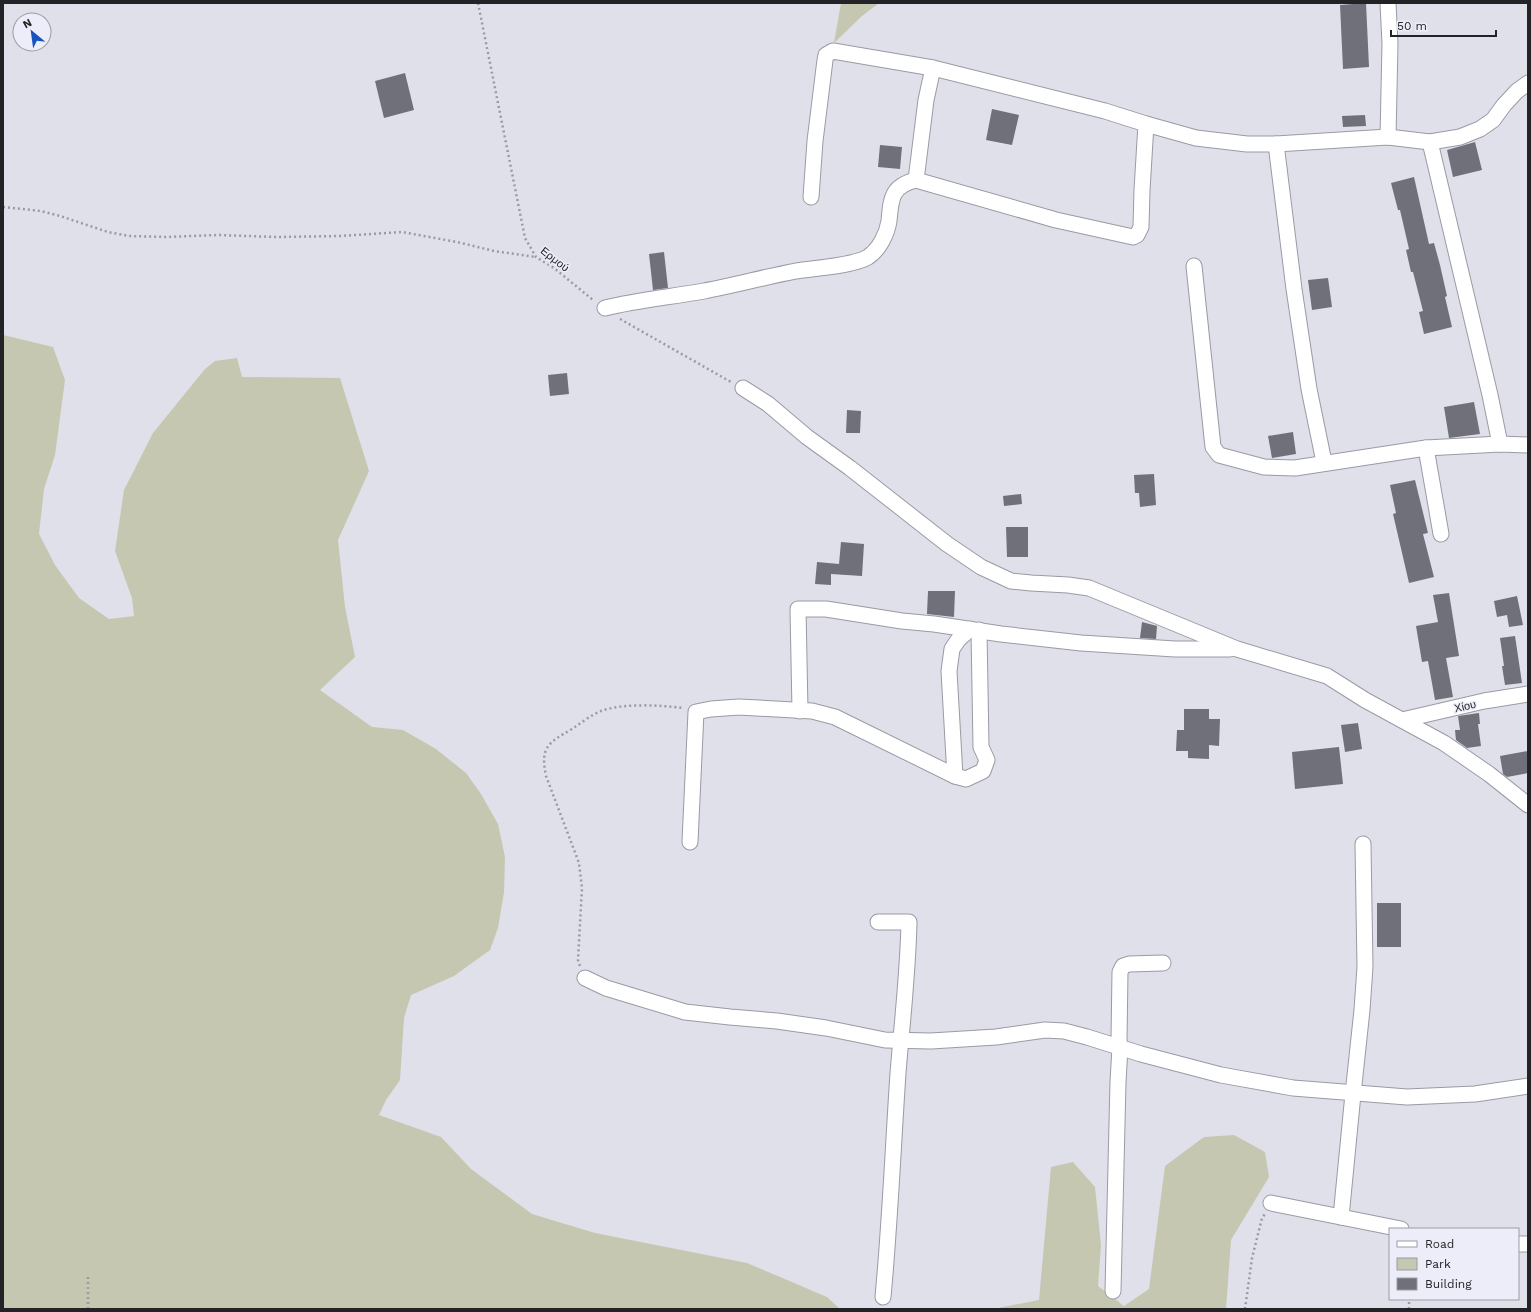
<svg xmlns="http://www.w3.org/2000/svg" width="1531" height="1312" font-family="'Work Sans',sans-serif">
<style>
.green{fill:#c5c7b1}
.building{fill:#6f7079}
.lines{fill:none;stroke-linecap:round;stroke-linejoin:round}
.street-casing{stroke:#999ba4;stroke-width:17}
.path{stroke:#999aa2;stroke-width:2.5;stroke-dasharray:2 3;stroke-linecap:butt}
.street{stroke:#fff;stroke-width:15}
.labels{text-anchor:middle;stroke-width:3;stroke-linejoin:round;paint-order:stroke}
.street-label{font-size:11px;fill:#232327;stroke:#ecedf8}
</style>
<rect width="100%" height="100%" fill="#dfe0ea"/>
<g class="green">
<path d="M841,3h38l-17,13 -28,27z"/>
<path d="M3,335l50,12 12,33 -10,75 -11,34 -5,45 16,31 24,33 30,21 25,-3 -2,-18 -17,-47 9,-61 29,-57 52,-64 10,-8 22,-3 5,19 98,1 29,93 -31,69 7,67 10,50 -35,33 52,37 31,3 33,19 30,24 15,21 17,30 7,33 -1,35 -6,36 -8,22 -36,26 -43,19 -7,23 -4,62 -14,20 -7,15 62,22 30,32 61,45 63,19 152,30 80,34 13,12h-837z"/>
<path d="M1234,1135l31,17 4,25 -38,63 -5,69h-233l46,-9 12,-133 22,-5 22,25 6,58 -3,41 26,20 25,-17 16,-123 39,-29z"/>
</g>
<g class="building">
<path d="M1366,3l3,64 -26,2 -3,-64z"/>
<path d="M405,73l9,37 -30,8 -9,-37z"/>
<path d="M992,109l27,6 -7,30 -26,-5z"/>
<path d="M1365,115l1,11 -23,1 -1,-11z"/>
<path d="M1475,142l7,28 -29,7 -6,-27z"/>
<path d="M880,145l22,2 -2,22 -22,-2z"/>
<path d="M1414,177l15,67 5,-1 6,22 7,31 -2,1 7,30 -28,7 -5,-22 4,-1 -10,-39h-2l-5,-22 3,-1 -9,-39h-2l-7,-27z"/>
<path d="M664,252l4,36 -15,2 -4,-36z"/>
<path d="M1328,278l4,29 -20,3 -4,-30z"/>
<path d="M567,373l2,21 -19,2 -2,-21z"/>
<path d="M1474,402l6,32 -31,4 -5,-31z"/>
<path d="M847,410l14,1 -1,22h-14z"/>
<path d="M1293,432l3,22 -24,4 -4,-22z"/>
<path d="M1154,474l2,31 -16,2 -1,-14h-4l-1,-18z"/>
<path d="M1415,480l13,53 -5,1 11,43 -25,6 -16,-69 3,-1 -6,-28z"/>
<path d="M1021,494l1,10 -18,2 -1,-10z"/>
<path d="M1006,527h22v30h-21z"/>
<path d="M841,542l23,2 -2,32 -31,-2v11l-16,-1 2,-22 22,2z"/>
<path d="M928,591h27l-1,26 -27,-3z"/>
<path d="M1449,593l10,63 -13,2 7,39 -18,3 -7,-39 -6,1 -6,-36 22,-4 -5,-27z"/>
<path d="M1517,596l6,29 -14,2 -2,-12 -10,2 -3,-16z"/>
<path d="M1142,622l15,4 -1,13 -16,-1z"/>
<path d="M1515,636l7,47 -17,2 -3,-19h2l-4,-28z"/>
<path d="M1184,709h25v10h11l-1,27 -10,-1v14l-21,-1v-7h-12l1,-21h7z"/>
<path d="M1479,713l1,11h-2l3,22 -14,2 -11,-8 -1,-10h5l-2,-14z"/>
<path d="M1358,723l4,26 -17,3 -4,-27z"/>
<path d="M1339,747l4,37 -48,5 -3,-37z"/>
<path d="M1528,751v22l-21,4 -4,-3 -3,-18z"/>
<rect x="1377" y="903" width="24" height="44"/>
</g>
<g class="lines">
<g class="street-casing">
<g id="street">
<path d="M1388,137l2,-93 -2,-41"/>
<path d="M1430,142l60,253 10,49"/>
<path d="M1276,144l18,145 15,100 15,73"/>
<path d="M916,180l10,-80 7,-32"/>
<path d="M811,197l4,-56 10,-81 1,-5 7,-4 100,17 172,43 41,13 50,14 51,6h29l112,-7 42,5 30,-5 20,-8 13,-9 11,-15 13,-14 11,-8"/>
<path d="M1194,266l19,181 6,8 45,12 31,1 131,-20 74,-4 28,1"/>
<path d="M605,308c32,-8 66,-11 99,-17 31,-6 61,-14 92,-20 18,-3 57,-5 72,-14 11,-7 19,-23 21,-36 2,-22 2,-35 27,-41l140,40 77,17 4,-2 4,-8 1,-37 4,-66"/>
<path d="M743,388l25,16 39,33 43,31 97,76 34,23 30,14 20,2 37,2 21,3 148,61 90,27 38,24 79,43 45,31 39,31"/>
<path d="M1426,448l15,86"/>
<path d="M800,711l-2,-102h28l76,12 32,3 67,10 80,9 94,6h55"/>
<path d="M1402,720l82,-19 44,-7"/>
<path d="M955,776l11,3 17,-8 4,-11 -6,-13 -2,-117"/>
<path d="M690,842l6,-130 15,-3 28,-2 73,4 23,6 120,59 -6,-105 3,-22 6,-9 12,-11"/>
<path d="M878,922h31c-1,51 -7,101 -11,151 -5,75 -8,149 -15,224"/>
<path d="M585,978l21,10 79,24 45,5 47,4 49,7 59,12 46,1 65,-4 49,-7 19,1 23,6 54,17 80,21 72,13 114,9 68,-3 53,-8"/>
<path d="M1271,1203l130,26"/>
<path d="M1341,1217l12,-123 9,-84 3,-43 -2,-123"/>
<path d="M1518,1244h10"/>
<path d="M1113,1291l5,-209 2,-35 -1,-7 1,-68 3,-6 6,-2 34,-1"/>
</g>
</g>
<g class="path">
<path d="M478,3l47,235 11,19 18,11 39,32"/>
<path d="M3,207l38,4 19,5 48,16 21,4 37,1 52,-2 59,2 63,-1 62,-4 55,10 37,9 42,6"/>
<path d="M620,319l111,63"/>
<path d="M580,966l-2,-6 4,-72 -3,-25 -33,-87c-6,-29 2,-33 26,-47 9,-6 19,-14 29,-18 22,-8 59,-6 82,-3"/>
<path d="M88,1309v-35"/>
<path d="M1245,1309l7,-51 10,-40 3,-4"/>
<path d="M1409,1309v-10"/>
</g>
<use href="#street" class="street"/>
</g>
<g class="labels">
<g class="street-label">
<text transform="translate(555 259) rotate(38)" y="4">Ερμού</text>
<text transform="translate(1465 706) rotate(-13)" y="4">Χίου</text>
</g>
</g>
<rect width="1531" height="1312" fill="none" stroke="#232327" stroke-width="8"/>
<rect x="1389" y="1228" width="130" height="72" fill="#ecedf8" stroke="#9c9ca4"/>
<rect x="1397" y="1241" width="20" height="6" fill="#ffffff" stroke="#9c9ca4"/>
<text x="1425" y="1248" font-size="12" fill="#232327">Road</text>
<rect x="1397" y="1258" width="20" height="12" fill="#c5c7b1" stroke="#9c9ca4"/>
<text x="1425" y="1268" font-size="12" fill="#232327">Park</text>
<rect x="1397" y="1278" width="20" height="12" fill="#6f7079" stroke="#9c9ca4"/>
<text x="1425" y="1288" font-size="12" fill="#232327">Building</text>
<g transform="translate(32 32) rotate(331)"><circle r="19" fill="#ecedf8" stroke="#9c9ca4"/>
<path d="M0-3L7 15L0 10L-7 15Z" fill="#1753bf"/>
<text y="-6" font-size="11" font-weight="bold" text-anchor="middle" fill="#232327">N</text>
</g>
<path d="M1391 30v6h105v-6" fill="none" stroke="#232327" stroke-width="2"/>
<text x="1397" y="30" font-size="12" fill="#232327" stroke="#ecedf8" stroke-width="3" paint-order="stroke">50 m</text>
</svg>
